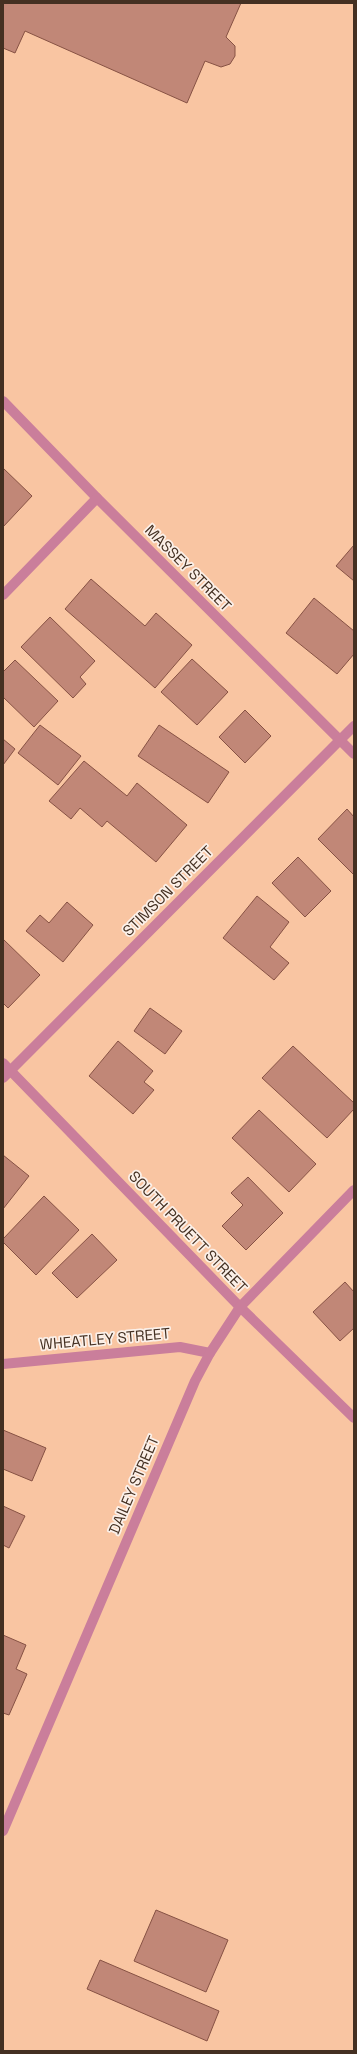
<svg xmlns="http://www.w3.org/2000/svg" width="357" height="2054" font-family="'Space Grotesk',sans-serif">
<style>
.building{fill:#c18777;stroke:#875244}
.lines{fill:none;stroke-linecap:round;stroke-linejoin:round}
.minor{stroke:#ca7e9b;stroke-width:10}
.labels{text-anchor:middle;stroke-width:3.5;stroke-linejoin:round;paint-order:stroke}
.street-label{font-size:15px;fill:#443022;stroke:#fbf0e9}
</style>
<rect width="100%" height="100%" fill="#f9c5a2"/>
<g class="building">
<path d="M3,3h238l-15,34 9,9v10l-5,8 -9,3 -16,-6 -18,42 -162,-72 -10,22 -12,-5z"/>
<path d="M3,468l29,28 -29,31z"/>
<path d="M354,545v36l-18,-15z"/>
<path d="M91,579l54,47 11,-13 36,32 -37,43 -90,-79z"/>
<path d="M314,598l40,33v23l-17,20 -51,-41z"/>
<path d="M50,617l45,44 -15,16 6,7 -13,14 -52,-51z"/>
<path d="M192,659l36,33 -31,33 -36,-33z"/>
<path d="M15,660l43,41 -24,26 -31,-30v-25z"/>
<path d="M245,710l26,26 -26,27 -26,-26z"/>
<path d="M40,725l41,31 -23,29 -40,-32z"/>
<path d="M159,725l70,47 -21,31 -70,-47z"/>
<path d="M3,739l12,10 -12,16z"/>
<path d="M84,761l43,35 10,-13 50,42 -31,37 -49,-41 -5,6 -22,-19 -9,11 -22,-18z"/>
<path d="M347,809l7,8v58l-36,-36z"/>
<path d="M298,857l33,34 -26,26 -33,-34z"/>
<path d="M257,896l32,26 -19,25 19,16 -15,17 -51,-42z"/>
<path d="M67,902l26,23 -30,37 -37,-31 14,-16 9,8z"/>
<path d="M3,939l37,36 -32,33 -5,-5z"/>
<path d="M150,1008l32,23 -17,23 -31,-23z"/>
<path d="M118,1041l35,30 -9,11 10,8 -21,24 -44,-38z"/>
<path d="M293,1046l61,57v6l-27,29 -65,-60z"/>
<path d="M259,1110l57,54 -27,28 -57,-54z"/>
<path d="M3,1155l26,21 -26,33z"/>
<path d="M248,1177l35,36 -37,37 -24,-24 21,-21 -12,-12z"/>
<path d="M44,1196l35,34 -43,45 -33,-33v-3z"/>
<path d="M92,1234l25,26 -40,38 -25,-25z"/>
<path d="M345,1282l9,10v36l-14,13 -27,-29z"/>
<path d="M3,1430l43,18 -14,33 -29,-12z"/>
<path d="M3,1506l22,10 -16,32 -6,-3z"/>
<path d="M3,1635l23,10 -10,24 11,5 -18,41 -6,-2z"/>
<path d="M156,1910l72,30 -22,52 -72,-31z"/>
<path d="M100,1960l119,51 -12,30 -120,-52z"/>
</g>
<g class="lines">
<g class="minor">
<path d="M3,401l94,97 257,256"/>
<path d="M3,595l94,-97"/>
<path d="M3,1063l237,244 114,111"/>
<path d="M3,1078l351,-352"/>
<path d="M3,1364l177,-17 30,6"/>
<path d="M3,1831l192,-450 15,-28 30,-46 114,-117"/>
</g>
</g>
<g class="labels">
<g class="street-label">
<text transform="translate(188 568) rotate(45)" y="5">MASSEY STREET</text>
<text transform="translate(168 891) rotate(-45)" y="5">STIMSON STREET</text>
<text transform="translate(188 1232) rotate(46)" y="5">SOUTH PRUETT STREET</text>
<text transform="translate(105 1339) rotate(-5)" y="5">WHEATLEY STREET</text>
<text transform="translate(134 1485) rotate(-67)" y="5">DAILEY STREET</text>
</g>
</g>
<rect width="357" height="2054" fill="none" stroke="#443022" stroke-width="8"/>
</svg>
